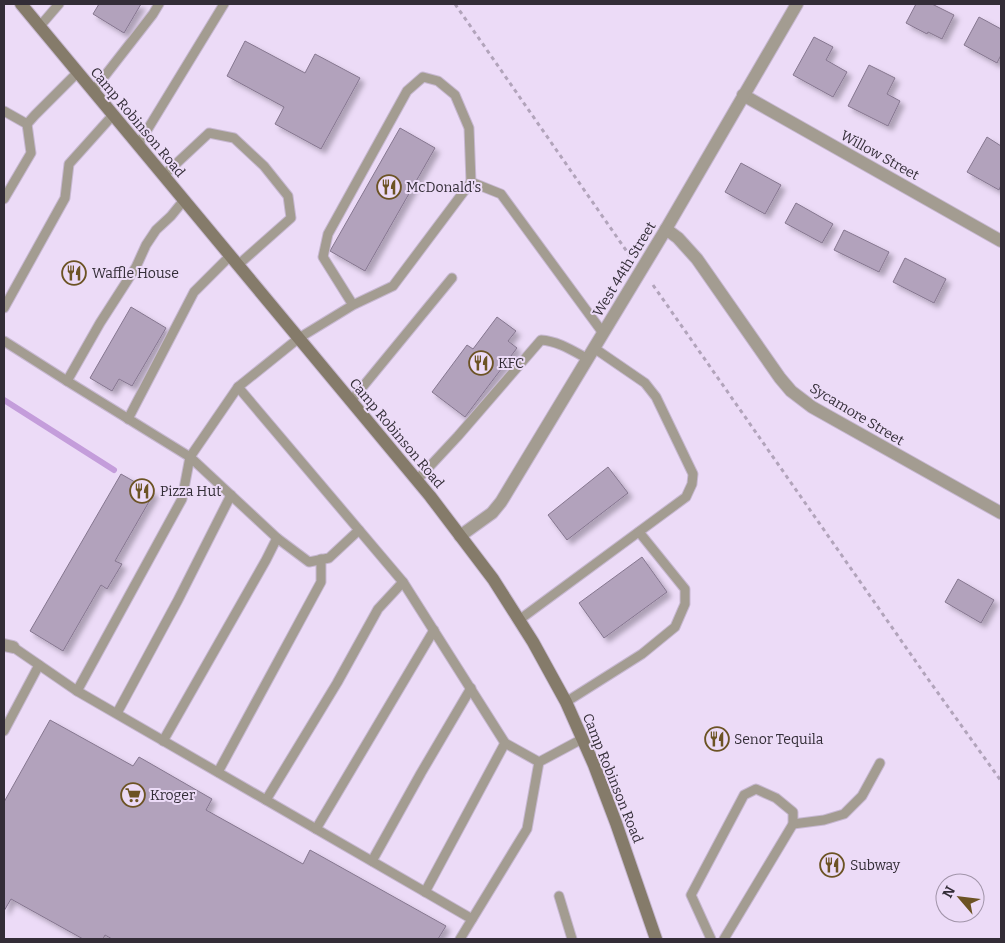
<svg xmlns="http://www.w3.org/2000/svg" width="1005" height="943" font-family="Bitter,serif">
<style>
.lines{fill:none;stroke-linecap:round;stroke-linejoin:round}
.stream{stroke:#c49ddb;stroke-width:6}
.building{fill:#b2a2bc;stroke:#85768f;filter:url(#shadow)}
.service-casing{stroke:#c7b8d1;stroke-width:11}
.minor-casing{stroke:#c7b8d1;stroke-width:14}
.secondary-casing{stroke:#c7b8d1;stroke-width:14}
.path{stroke:#b2a4bb;stroke-width:3;stroke-dasharray:4 4;stroke-linecap:butt}
.service{stroke:#a39c91;stroke-width:9}
.minor{stroke:#a39c91;stroke-width:12}
.secondary{stroke:#857b6a;stroke-width:12}
.labels{text-anchor:middle;stroke-width:4;stroke-linejoin:round;paint-order:stroke}
.street-label{font-size:14px;fill:#332d37;stroke:#ecdbf7}
.poi-label{font-size:14px;fill:#332d37;stroke:#ecdbf7;text-anchor:start}
</style>
<defs>
<filter id="shadow"><feDropShadow dx="4.5" dy="4.5" stdDeviation="2.5" flood-color="#0004"/></filter>
</defs>
<rect width="100%" height="100%" fill="#ecdbf7"/>
<g class="lines">
<path class="stream" d="M4,400l110,70"/>
</g>
<g class="building">
<path d="M99,4h42l-17,29 -31,-19z"/>
<path d="M916,4h16l22,11 -12,24 -14,-7 -1,2 -21,-11z"/>
<path d="M979,17l22,12v26l-4,8 -33,-18z"/>
<path d="M814,37l19,10 -7,13 21,12 -14,25 -40,-22z"/>
<path d="M245,41l60,32 10,-19 45,24 -39,71 -46,-25 9,-17 -57,-31z"/>
<path d="M869,65l26,13 -8,16 13,7 -12,25 -40,-20z"/>
<path d="M400,128l35,20 -70,123 -35,-20z"/>
<path d="M987,137l14,9v39l-2,5 -32,-18z"/>
<path d="M741,163l40,22 -16,29 -40,-22z"/>
<path d="M796,203l37,21 -11,19 -37,-20z"/>
<path d="M844,230l45,22 -10,20 -45,-22z"/>
<path d="M905,258l41,21 -12,24 -41,-21z"/>
<path d="M131,307l35,21 -34,58 -13,-7 -7,12 -22,-13z"/>
<path d="M497,317l19,14 -8,10 9,7 -52,69 -33,-25 35,-47 6,4z"/>
<path d="M608,467l20,26 -61,47 -19,-25z"/>
<path d="M121,474l33,19 -39,68 7,3 -15,25 -6,-4 -38,66 -33,-20z"/>
<path d="M642,557l25,35 -63,46 -25,-35z"/>
<path d="M958,579l36,21 -13,23 -36,-21z"/>
<path d="M50,720l83,46 6,-9 73,42 -6,11 97,54 7,-14 136,76 -8,13h-326l-7,-4 -2,4h-20l-72,-40 -7,12v-109z"/>
</g>
<g class="lines">
<g class="service-casing">
<g id="service">
<path d="M40,26l19,-22"/>
<path d="M93,91l60,-77 6,-10"/>
<path d="M4,111l23,13 8,-9 43,-43"/>
<path d="M138,145l86,-141"/>
<path d="M164,175l45,-42 25,5 30,28 24,30 3,22 -53,47"/>
<path d="M471,182l30,12 102,139"/>
<path d="M4,199l27,-46 -4,-29"/>
<path d="M353,305l-30,-48 5,-23 79,-143 16,-14 15,4 17,14 14,33 2,54 -78,104 -40,19 -54,33 -61,49 165,195 102,161 34,19"/>
<path d="M4,308l61,-110 4,-34 44,-49"/>
<path d="M4,341l63,40 123,76 48,-70"/>
<path d="M67,381l33,-58 36,-56 10,-22 10,-15 15,-14 13,-16"/>
<path d="M351,401l101,-123"/>
<path d="M128,419l66,-127 36,-36"/>
<path d="M190,457l87,81 32,24 20,-4 30,-28"/>
<path d="M417,480l41,-44 83,-96c17,1 32,11 47,19"/>
<path d="M519,620l167,-123 6,-13 1,-10 -37,-77 -11,-14 -51,-35"/>
<path d="M13,647l64,44 105,-192 8,-42"/>
<path d="M77,691l395,228"/>
<path d="M566,702l76,-48 33,-27 10,-23v-15l-46,-57"/>
<path d="M117,713l61,-113 53,-105"/>
<path d="M4,731l35,-66"/>
<path d="M163,741l103,-181 11,-22"/>
<path d="M218,772l103,-190v-23"/>
<path d="M266,800l71,-117 41,-74 25,-27"/>
<path d="M793,824l31,-4 20,-6 18,-18 18,-33"/>
<path d="M316,829l118,-199"/>
<path d="M372,861l49,-88 50,-85"/>
<path d="M425,892l80,-149"/>
<path d="M559,896l13,43"/>
<path d="M460,939l67,-110 12,-67 43,-23"/>
<path d="M711,939l-20,-44 53,-100 12,-6 20,9 17,14v12l-69,115"/>
</g>
</g>
<g class="minor-casing">
<g id="minor">
<path d="M743,95l258,146"/>
<path d="M666,229l12,9 19,21 83,119 11,13 21,16 189,106"/>
<path d="M460,536l32,-23 9,-11 165,-273 131,-225"/>
<path d="M4,645l9,2"/>
</g>
</g>
<g class="secondary-casing">
<path id="secondary" d="M21,4l409,492 63,83 40,63 33,60 28,63 22,58 40,116"/>
</g>
<g class="path">
<path d="M455,4l175,252"/>
<path d="M653,285l275,394 73,102"/>
</g>
<use href="#service" class="service"/>
<use href="#minor" class="minor"/>
<use href="#secondary" class="secondary"/>
</g>
<defs>
<g id="restaurant-ring" transform="scale(1.25)"><circle r="9.5" fill="#ecdbf7" stroke="#6c5324" stroke-width="1.5"/><path d="M-5-6h1v4h1v-4h1v4h1v-4h1v5L-1.5 .5V6h-2V.5L-5-1ZM5-6V6H3V1.5H1.5Q1.5-4 5-6Z" fill="#6c5324"/></g>
<g id="supermarket-ring" transform="scale(1.25)"><circle r="9.5" fill="#ecdbf7" stroke="#6c5324" stroke-width="1.5"/><path d="M-6-5.5h2.5l.6 2H6L4.5 2H-2.5L-4.4-4H-6ZM-1.5 3.2a1.3 1.3 0 1 0 .1 0ZM3 3.2a1.3 1.3 0 1 0 .1 0Z" fill="#6c5324"/></g>
</defs>
<g fill-rule="evenodd">
<use href="#restaurant-ring" x="389" y="187"/>
<use href="#restaurant-ring" x="74" y="273"/>
<use href="#restaurant-ring" x="481" y="363"/>
<use href="#restaurant-ring" x="142" y="491"/>
<use href="#restaurant-ring" x="717" y="739"/>
<use href="#supermarket-ring" x="133" y="795"/>
<use href="#restaurant-ring" x="832" y="865"/>
</g>
<g class="labels">
<g class="street-label">
<text transform="translate(138 122) rotate(50)" y="5">Camp Robinson Road</text>
<text transform="translate(880 155) rotate(29)" y="5">Willow Street</text>
<text transform="translate(624 269) rotate(-59)" y="5">West 44th Street</text>
<text transform="translate(857 414) rotate(31)" y="5">Sycamore Street</text>
<text transform="translate(397 433) rotate(50)" y="5">Camp Robinson Road</text>
<text transform="translate(613 778) rotate(68)" y="5">Camp Robinson Road</text>
</g>
<g class="poi-label">
<text x="406" y="192">McDonald's</text>
<text x="92" y="278">Waffle House</text>
<text x="498" y="368">KFC</text>
<text x="160" y="496">Pizza Hut</text>
<text x="734" y="744">Senor Tequila</text>
<text x="150" y="800">Kroger</text>
<text x="850" y="870">Subway</text>
</g>
</g>
<rect width="1005" height="943" fill="none" stroke="#332d37" stroke-width="10"/>
<g transform="translate(960 898) rotate(298)"><circle r="24" fill="#ecdbf7" stroke="#a295aa"/>
<path d="M0-4L9 19L0 12L-9 19Z" fill="#6c5324"/>
<text y="-8" font-size="14" font-weight="bold" text-anchor="middle" fill="#332d37">N</text>
</g>
</svg>
